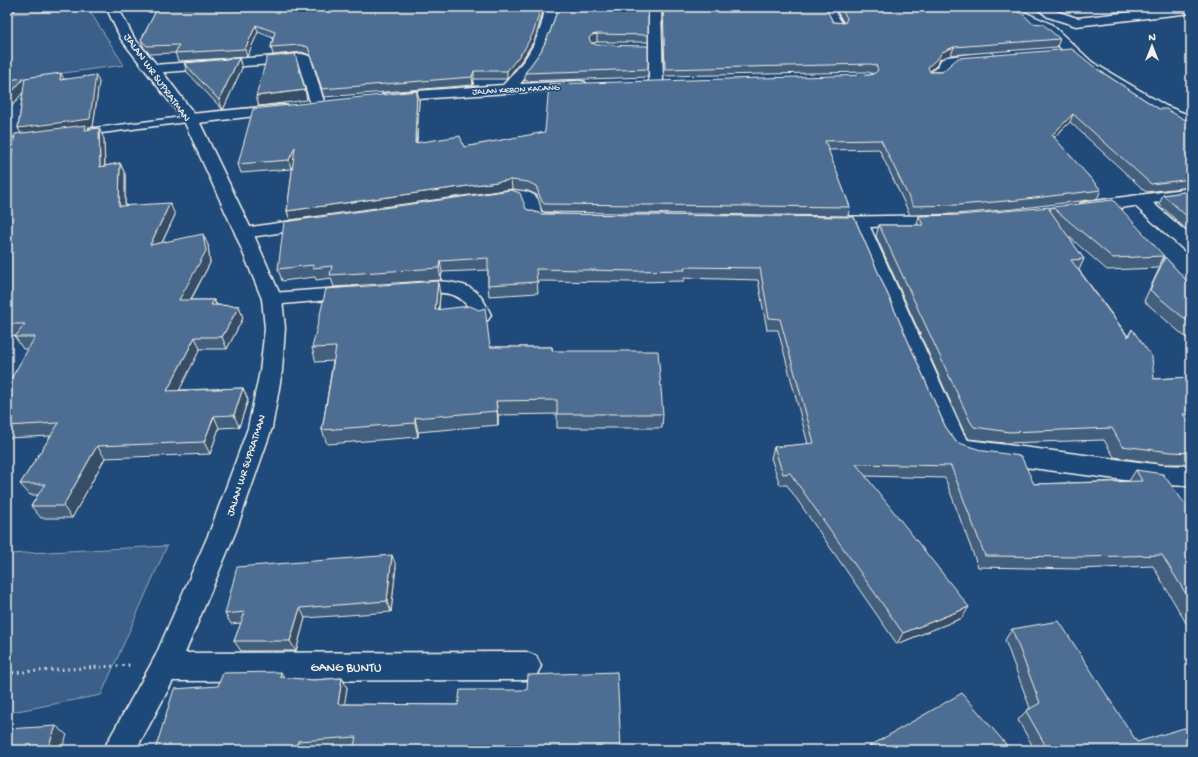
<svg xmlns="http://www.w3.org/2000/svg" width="1198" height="757" font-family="'Gochi Hand',sans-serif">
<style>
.green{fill:#3a5f88;stroke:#97a8b8}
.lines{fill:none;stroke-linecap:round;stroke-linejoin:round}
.lane-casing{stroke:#f4f1e8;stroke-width:3}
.street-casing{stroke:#f4f1e8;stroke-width:3}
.secondary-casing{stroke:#f4f1e8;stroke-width:3}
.path{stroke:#f4f1e8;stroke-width:3;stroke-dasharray:1.5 4;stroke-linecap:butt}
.lane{fill:#1f4a7a;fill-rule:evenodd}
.street{fill:#1f4a7a;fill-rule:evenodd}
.secondary{fill:#1f4a7a;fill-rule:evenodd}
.wall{fill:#425f7e;stroke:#f4f1e8}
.shaded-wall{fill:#364d66;stroke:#f4f1e8}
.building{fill:#4d6e92;stroke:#f4f1e8}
.labels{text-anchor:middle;stroke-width:3;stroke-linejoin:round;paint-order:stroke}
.far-street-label{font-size:9px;fill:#f4f1e8;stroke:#1f4a7a}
.street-label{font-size:11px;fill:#f4f1e8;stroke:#1f4a7a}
.near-street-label{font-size:13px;fill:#f4f1e8;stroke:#1f4a7a}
</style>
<rect width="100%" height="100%" fill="#1f4a7a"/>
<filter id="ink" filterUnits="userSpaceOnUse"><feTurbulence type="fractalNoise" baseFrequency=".025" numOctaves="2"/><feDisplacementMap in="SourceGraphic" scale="8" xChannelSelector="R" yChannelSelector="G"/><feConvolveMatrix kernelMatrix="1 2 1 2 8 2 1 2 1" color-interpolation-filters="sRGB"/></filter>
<g filter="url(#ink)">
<g class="green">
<path d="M89,10l35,55 -113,15 -4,-13v-53z"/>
<path d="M167,546l-66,149 -94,18v-159z"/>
</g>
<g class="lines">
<g class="lane-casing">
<g id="lane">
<path d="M190,116l4,1 1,2 -1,2 -115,15 -5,-3 5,-3z"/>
<path d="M34,135l5,3 -1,2 -31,5v-6z"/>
</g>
</g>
<g class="street-casing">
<g id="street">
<path d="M7,7h9l-2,3 -7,1z"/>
<path d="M545,7h12c-3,31 -17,54 -37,77l60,-3 5,1 2,3 -2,3 -197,13 -5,-1 -2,-3 2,-3 5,-1 115,-8c22,-23 38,-45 42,-78z"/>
<path d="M649,7h12l2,75 -2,3h-10l-2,-3z"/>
<path d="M820,7h12l12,19 -1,3h-10z"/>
<path d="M997,7h16l38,17 41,38 74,44 25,10v10l-35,-14 -36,-20 -38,-24 -41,-38 -42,-20z"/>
<path d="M1035,7h14l7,4 21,7 99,-11h15v6l-115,13 -28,-9z"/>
<path d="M987,52l5,1 2,3 -2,3c-12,3 -27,0 -38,5 -9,5 -9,19 -25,15l-2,-3 11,-10 3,-6 6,-3z"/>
<path d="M302,54l7,2 2,3 14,46 -2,3h-10l-2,-3 -13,-43 -145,11 -5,-1 -2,-3 2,-3 5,-1z"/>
<path d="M283,105l5,1 2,3 -2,3 -98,12 -5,-2 -3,-3 3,-3 5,-2z"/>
<path d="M1191,188v10l-38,5 38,33v16l-7,-2 -49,-44 -48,6 -6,-1 -3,-4 3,-4 6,-1z"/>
<path d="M501,191c10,-1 27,-2 35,6 4,3 4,11 5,15l23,4 3,4 -3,4c-13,3 -25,0 -37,-5l-5,-16c-12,-5 -25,2 -37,-1l-3,-4 3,-4z"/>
<path d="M948,215l6,1 3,4 -3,4 -84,3 93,206 5,7 194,25 29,1v20l-29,-1 -184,-24 -26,-8 -11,-16 -89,-210 -32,-1 -3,-4 3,-4 6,-1z"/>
<path d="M312,218l6,1 3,4 -3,4 -74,11 -6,-1 -3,-4 3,-4 6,-1z"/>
<path d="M424,281c17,0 45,0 56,15 5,6 8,13 11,19l-3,5 -7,2 -7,-2c-3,-5 -5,-13 -9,-17 -16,-18 -45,-6 -64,-11l-3,-4 3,-4z"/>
<path d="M354,287l7,2 3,4 -3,4 -89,8 -7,-1 -3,-5 3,-5 7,-1z"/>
<path d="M526,652l10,4 5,10 -5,10 -10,4 -361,1 -10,-4 -5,-10 5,-10 10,-4z"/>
</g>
</g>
<g class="secondary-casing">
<path id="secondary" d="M106,7h12l16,31 24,28 40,53 55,114 29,66 3,29 -3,43 -10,57 -36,103 -61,146 -39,73h-33l52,-93 55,-126 38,-103 12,-57 5,-43 -3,-29 -27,-66 -52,-114 -62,-80z"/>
</g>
<path class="path" d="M7,673l124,-8"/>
<use href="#lane" class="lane"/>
<use href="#street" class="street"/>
<use href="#secondary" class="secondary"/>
</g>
<g class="wall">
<path d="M158,7l377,32 -11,18 -17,22h-33l-1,6 -149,12 -14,-42 -8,-3 -29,3 -2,-8 2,-9 -15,-6 -11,25 -69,4 -3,-8 -25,1 -6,-6 -3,-8z"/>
<path d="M662,7h163l8,15 11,1 -10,-16h166l4,3 28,13 28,16 -3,8 -106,8 -11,4 -3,6 -7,7 167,-3 62,40 32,14v64l-45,5 -76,-70 -16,16 47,52 -4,9 -83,10 -59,5 -45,1 -31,-66 -51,1 22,57 -2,9 -303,-4 -3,-1 -5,-16 -9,-4 -16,-2 -222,31 -3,-9 6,-46 -2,4 -50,4 -3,-9 179,-73 2,9 -2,43 47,4 410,-73 -6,-2 -204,4z"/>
<path d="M557,11l91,24v7h-51l-5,1h-1l57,26v8l-123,4v-8l16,-22 9,-19z"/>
<path d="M239,58l3,10 -19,42 -36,-38 -3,-9z"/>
<path d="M25,79h39l35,3 -6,45h-5l1,3 15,9 1,27 15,-3 5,11v31l50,10 -13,28 46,2 2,18 -19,37h23l3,5 22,1 4,12 -16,31h-27l-21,41 64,-2 5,12 -9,27 -20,1 -9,26 -105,4 -33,60h-31l-10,-12 7,-11h-8l-10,-11 31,-48 -44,2v-52l22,-37h-6l-8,-12 1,-1 -9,-1v-150l14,-52 -3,-5 5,-36 -16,20v-32z"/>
<path d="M1191,191v43l-32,-30 4,-9z"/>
<path d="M1052,207l112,49 -6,12 -51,2 -40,-35 17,24 -5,11 49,66 4,-7 22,50 37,-2v87h-29l-48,-7 -10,-17 -100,3 -35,-4 -5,-7 -88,-196 3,-11h38l2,-9 41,-1 90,-4z"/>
<path d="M526,209l15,5 313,3 91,209 11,16 78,42 95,-3 7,-11 55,42v111h-5l-33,-57 -76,3 -99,-2 -33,-89 -80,-2 97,142 -65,26 -110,-159h-7l-9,-27 3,-11 34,-3 -30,-114h-11l-9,-50 -74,-2v3l-51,1 -96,-1 1,12 -49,3 -1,-11v-15l-46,2 -1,8 -107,7 -3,-9 -15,2 -1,-3 -33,4 -4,-12z"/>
<path d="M1165,257l22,24 4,2v59l-47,-41 15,-32z"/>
<path d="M440,295l-1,15 51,37h62l1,4 110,63 -1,14h-105v-14l-59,1v10l-80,7v5l-91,7 -5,-14 11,-69 -17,1 -4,-14z"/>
<path d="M1191,482v11l-4,-6z"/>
<path d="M396,566l-5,46 -86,6 -9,33h-55l-7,-10 7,-18 -10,1 -6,-10z"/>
<path d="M1012,629l125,113 54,8h-156l-17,-30 8,-9 4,-3 -25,-68z"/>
<path d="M617,672l-263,74 -50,4h-149l63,-64 66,-8 29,2 29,-2 5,10 -3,16 114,1 69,-15z"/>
</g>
<g class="shaded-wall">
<path d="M541,7h3l-9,32 -11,18 -17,22v-8z"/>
<path d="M256,25l2,7 -11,25 -2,-8z"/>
<path d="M597,34v8l-5,1 -3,3v-8l3,-3z"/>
<path d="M954,47l-3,8 -11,4 -3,6 -11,10 2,-8 14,-15z"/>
<path d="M239,58l3,10 -19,42 -4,-10z"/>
<path d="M474,71v8l-1,6 -1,-8z"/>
<path d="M61,73l3,7h-4z"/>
<path d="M96,75l3,7 -6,45h-5l4,9h-70l-4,-8z"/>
<path d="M24,78l4,8 -21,26v-14z"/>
<path d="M305,90l2,10 -48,6 -3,-10z"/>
<path d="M417,91l2,9 -3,51 -1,-8z"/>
<path d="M1073,114l-3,8 -22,21 4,-8z"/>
<path d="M99,128l5,11 1,39 -5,-11z"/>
<path d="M295,147l3,9 -7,13 -2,-9z"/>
<path d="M120,163l5,11v43l-6,-11z"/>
<path d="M511,180l1,9 -222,31 -3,-9z"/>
<path d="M170,203l5,12 -20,42 -5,-12z"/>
<path d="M203,234l5,11 2,18 -26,49 -5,-12z"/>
<path d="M440,261l2,11 -1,8 -2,-12z"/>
<path d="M438,281l2,14 -3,29 -2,-14z"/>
<path d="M214,300l5,12 -8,-7z"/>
<path d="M239,306l4,12 -16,31 -5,-12z"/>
<path d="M195,337l5,12 -27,54 -6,-12z"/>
<path d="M243,388l5,12 -9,27 -5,-12z"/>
<path d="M496,401l2,14v10l-1,-14z"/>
<path d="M214,416l5,12 -9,26 -6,-12z"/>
<path d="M415,418l3,14v5l-3,-14z"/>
<path d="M97,446l8,12 -33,60 -9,-12z"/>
<path d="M392,555l4,11 -5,46 -4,-11z"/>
<path d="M969,607l-7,11 -65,26 6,-11z"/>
<path d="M300,608l5,10 -9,33 -6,-10z"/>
<path d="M281,672l6,10 -7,-5z"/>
<path d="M342,678l5,10 -4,26 -5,-10z"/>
<path d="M56,726l11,9 -6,15h-14z"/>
<path d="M298,741l6,9h-9z"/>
</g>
<g class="building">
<path d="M158,7h383l-7,24 -10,19 -17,21h-33l-2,6 -150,12 -14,-42 -8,-2 -29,2 4,-15 -19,-7 -11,24 -70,4 4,-8 -32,1 -6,-6z"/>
<path d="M557,7h91v28l-51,-1 -5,1 -3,3 2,5 6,2 51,1v23l-123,4 16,-22 9,-19 7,-21z"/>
<path d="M663,7h162l8,15 12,1 2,-5 -7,-11h160l4,3h9l10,4 9,9 11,1 17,15 -106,8 -12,5 -3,5 -11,10 2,5h12l16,-14 114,-9 25,20 62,40h7l25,14v56l-40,5 -78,-70 -21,21 49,55 -83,10 -60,5 -45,1 -32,-66 -56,1 25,66 -305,-3 -3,-2 -6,-16 -8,-4 -17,-2 -224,31 8,-64 -6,13 -51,4 15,-55 164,-18 -2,52 45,-7 4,11 81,-15 4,-48 321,-9 5,-2 3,-3 -2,-5 -6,-1 -205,5z"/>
<path d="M295,54l10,36 -49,6 11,-39z"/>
<path d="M239,58l-20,42 -35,-37z"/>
<path d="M61,73l-1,7 36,-5 -6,44 -72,9 7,-50z"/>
<path d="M24,78l-17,20v-18z"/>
<path d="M86,125l-1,5 14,-2 1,39 20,-4 -1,43 51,-3 -20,42 53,-11 3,17 -27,49h35l-3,5 28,1 -17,31h-27l-28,54 76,-3 -9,27 -20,1 -10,26 -107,4 -34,60h-32l14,-22h-25l39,-61 -52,3v-40l28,-49h-20l10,-13h-18v-139l8,-51z"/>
<path d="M511,190l9,3 6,16 15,5 313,3 91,209 11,16 28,9 37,5 13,28 108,-3 -6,-11 27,4 28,38v90l-29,-47 -77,2 -100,-1 -34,-90 -95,-2 113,143 -66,26 -113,-160 -7,1 -9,-27 40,-4 -34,-124 -11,-1 -9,-50 -76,-1 1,3 -51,1 -98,-2 1,13 -49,3v-27l-48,3 -1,7 -109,7 2,-9 -19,2v-3l-35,4 6,-47z"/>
<path d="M1191,191v29l-28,-25z"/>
<path d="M1113,200l51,56 -51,2 -61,-51z"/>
<path d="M1051,207l-2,2 35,50 -13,1 57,77 4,-8 20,28 2,22 37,-2v37h-8l8,12v27l-20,-1 -49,-6 -10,-18 -102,4 -36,-5 -4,-6 -91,-196h44l-4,-9 41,-1z"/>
<path d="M1165,257l22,24 4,2v41l-41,-34z"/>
<path d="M438,281l-3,29 35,-4 9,4 6,-2 5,39h62v4h106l5,63h-106v-14l-61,1 1,10 -82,7v5l-93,7 14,-83 -24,1 14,-59z"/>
<path d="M392,555l-5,46 -87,7 -10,33h-56l11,-29 -20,2 12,-47z"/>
<path d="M1059,621l78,121 54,-16v24h-143l-22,-39 14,-8 -28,-74z"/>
<path d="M281,672l-1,5 33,3 29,-2 -4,26 120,1 2,-15h67l1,-15 89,-3 4,76h32l1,2h-301l3,-13 -58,4 -3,9h-128v-1l-12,1 19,-61 44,-3 5,-13z"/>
<path d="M962,693l49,57h-148z"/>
<path d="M56,726l-9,24h-40v-21z"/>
</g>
</g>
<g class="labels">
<g class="far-street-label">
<text transform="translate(516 89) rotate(-3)" y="3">JALAN KEBON KACANG</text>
</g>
<g class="street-label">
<text transform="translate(158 77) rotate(54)" y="4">JALAN WR SUPRATMAN</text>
<text transform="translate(245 465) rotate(-72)" y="4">JALAN WR SUPRATMAN</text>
</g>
<g class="near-street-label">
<text x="346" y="671">GANG BUNTU</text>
</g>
</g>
<rect width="1198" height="757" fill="none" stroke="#1f4a7a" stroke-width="24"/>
<rect x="12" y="12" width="1174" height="733" fill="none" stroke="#f4f1e8" stroke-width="1.5" filter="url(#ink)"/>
<g transform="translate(1152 46)" stroke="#1f4a7a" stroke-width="3" paint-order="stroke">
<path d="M0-3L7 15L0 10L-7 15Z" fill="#f4f1e8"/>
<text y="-6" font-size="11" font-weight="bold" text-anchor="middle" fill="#f4f1e8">N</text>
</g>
</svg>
